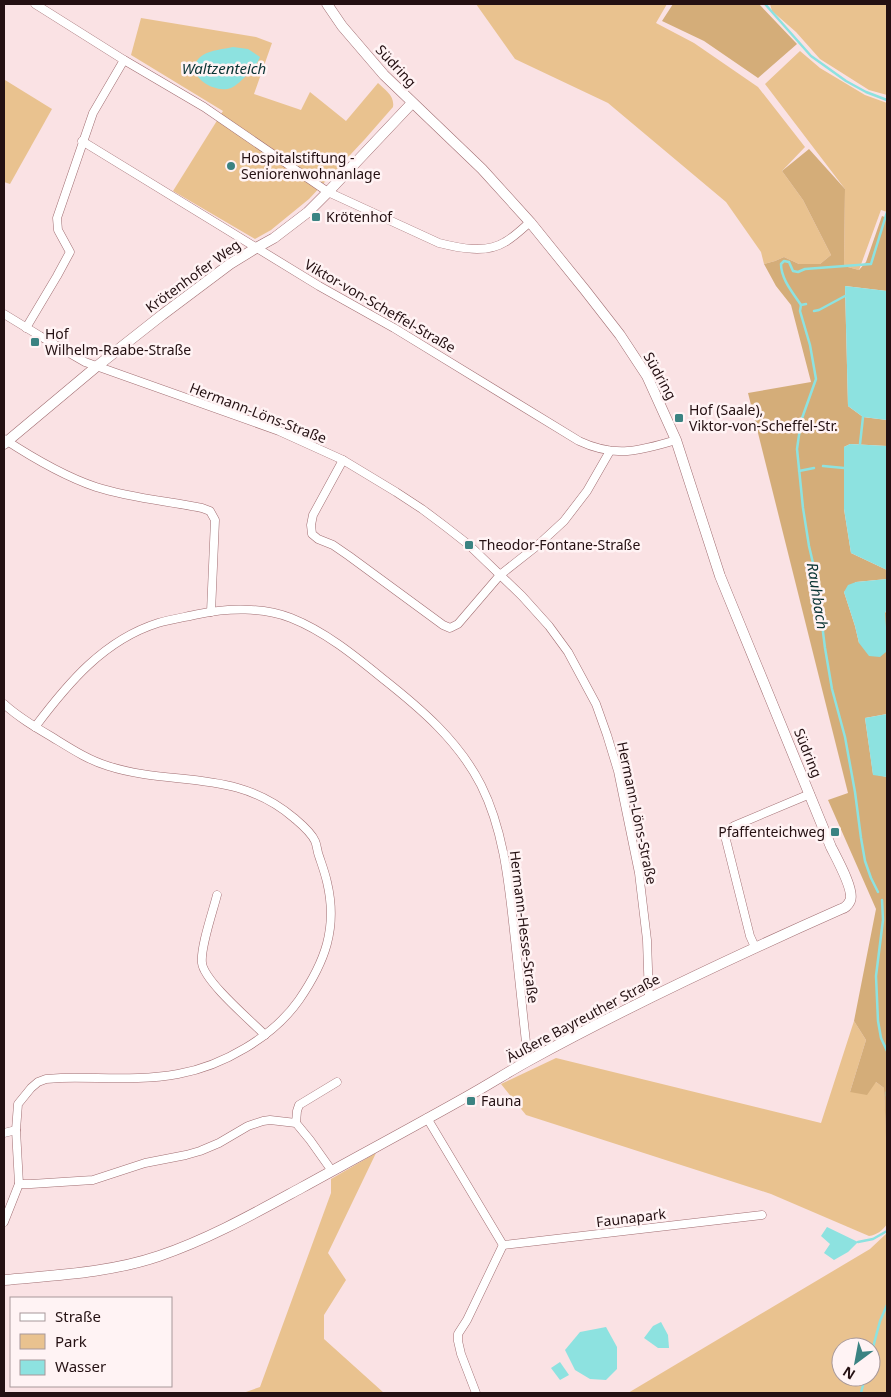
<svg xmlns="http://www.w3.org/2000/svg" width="891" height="1397" font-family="'Noto Sans',sans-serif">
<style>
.green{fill:#e9c28f;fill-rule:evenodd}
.forest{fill:#d4ad79}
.water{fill:#8de2e0}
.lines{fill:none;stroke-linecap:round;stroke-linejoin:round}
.stream{stroke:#8de2e0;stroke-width:2.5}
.minor-casing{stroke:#a16e72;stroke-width:9}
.tertiary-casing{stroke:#a16e72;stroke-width:11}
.minor{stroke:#fff;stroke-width:8}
.tertiary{stroke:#fff;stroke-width:10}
.poi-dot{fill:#3b8382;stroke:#fff3f4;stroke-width:2}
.labels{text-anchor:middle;stroke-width:5;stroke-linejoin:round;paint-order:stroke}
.street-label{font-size:14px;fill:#241012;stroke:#fff3f4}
.poi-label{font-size:14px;fill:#241012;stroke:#fff3f4;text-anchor:start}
.water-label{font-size:15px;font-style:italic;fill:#093333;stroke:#fff3f4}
</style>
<rect width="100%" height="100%" fill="#fae2e4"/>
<g class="green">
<path d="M476,4h191l-11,19 38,20 64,44 47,60 -23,24 21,29 28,55 -11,9h-21l-15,-7 -9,4 -11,3 -3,-12 -35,-50 -118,-99 -93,-44z"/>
<path d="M770,4h117v91l-18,-5 -49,-31 -24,-27 -24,-21z"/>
<path d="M141,18l115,19 16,6 -18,51 47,16 9,-18 36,29 32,-38c7,7 17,13 15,24l-28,32 -56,60 -38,31 -16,9 -82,-48 50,-80 -92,-56z"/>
<path d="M800,51l20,17 45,27 22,8v109l-6,-2 -22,60 -15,-4 1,-77 -80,-105z"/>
<path d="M5,80l47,29 -42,75 -6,-2v-99z"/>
<path d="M854,1021l12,19 -16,52 26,-10 8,6 3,65v71c-4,6 -10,11 -18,12l-98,-42 -245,-79 -25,-31 55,-26 265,65z"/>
<path d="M376,1153l-48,100 18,27 -22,35v24l60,54h-141l17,-6 71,-194v-14z"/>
<path d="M887,1233v160h-259l242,-144zM841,1347h30v30h-30z"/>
</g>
<g class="forest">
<path d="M673,4h86l38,40 -39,34 -54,-37 -42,-20z"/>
<path d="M809,149l36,40 -1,77 15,4 7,-8 16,-46 5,2v73l-42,-5 3,120 15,11 24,3v26l-37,-2 -6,3v62l7,44 36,17v9l-31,3 -12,10 11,34 4,17 26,-17v-13l2,-4v105l-22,4 8,56 14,3v359l-1,1 -2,-49 -8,-6 -9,13 -17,-3 16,-52 -12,-19 22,-112 -48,-109 20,-7 -100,-400 63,-11 -20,-77 -15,-19 -12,-22 11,-3 9,-4 15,7h21l11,-9 -28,-55 -21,-29z"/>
</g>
<g class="water">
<path d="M233,47l15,2 12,8c-3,8 -8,12 -14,19 -3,3 -10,10 -15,12 -19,7 -52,-17 -28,-33 8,-5 21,-6 30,-8z"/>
<path d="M845,286l42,5v129l-24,-3 -15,-11z"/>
<path d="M850,444l37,2v124l-36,-17 -7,-44v-62z"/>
<path d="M887,579v30l-2,4 2,28 -1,11 -6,5 -11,-1 -10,-13 -4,-17 -11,-34 4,-7 8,-3z"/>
<path d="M887,714v63l-14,-2 -8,-57z"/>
<path d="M827,1227l31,15 -10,10 -14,8 -10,-7 6,-9 -9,-8z"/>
<path d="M661,1322l7,13 1,13h-11l-14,-10 9,-12z"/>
<path d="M606,1327l11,20v22l-11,11 -16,-1 -15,-9 -10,-20 15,-18z"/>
<path d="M560,1362l9,13 -9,5 -9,-12z"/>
</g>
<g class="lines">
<g class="stream">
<path d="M765,4l46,52 35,25 20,11 21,8"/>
<path d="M806,304l-5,1 -1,6 10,34 6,34 -15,42 -4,28 6,59 6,38 7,30 9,72 7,41 13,48 10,55 6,46 4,23 6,17 7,14"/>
<path d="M801,305c-8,-12 -20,-26 -20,-41l3,-3 5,1 4,9 5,1 7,-3 66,-5 16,-52"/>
<path d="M814,311l5,-1 26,-14"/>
<path d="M860,444l3,-27"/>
<path d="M823,466l21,2"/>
<path d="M799,471l15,-3"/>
<path d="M882,900l1,20 -7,56 2,45 3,17 6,13"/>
<path d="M887,1092v4"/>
<path d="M858,1242l15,-3 14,-8"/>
<path d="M871,1355l9,-34 7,-16"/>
<path d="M861,1393l4,-16"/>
</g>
<g class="minor-casing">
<g id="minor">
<path d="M35,4l89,56 80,47 124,85 111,51c20,5 47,11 66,-1 9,-5 17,-13 25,-20"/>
<path d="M82,141l237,145 75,42 185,113c36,17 61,10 97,-1"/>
<path d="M4,314l36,22 45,26 194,69 64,29 53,32 26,17 24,18 23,18 53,51 27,30 19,26 28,52 11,31 11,36 21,102 8,67 2,58"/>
<path d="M26,328l31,-52 13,-24 -12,-22 -1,-12 36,-105 31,-53"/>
<path d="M4,439c29,19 59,37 92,48 34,11 71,14 106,21l8,3 5,9 -4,92"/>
<path d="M343,460l-30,55 -2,10 1,9 6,5 15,6 16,11 94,69 7,3 8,-4 42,-49 38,-30 26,-24 23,-30 23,-40"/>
<path d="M4,704c14,13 31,23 48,33 18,11 36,23 56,29 65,21 128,2 186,52 7,6 17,14 21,23 2,4 2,10 4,15 3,9 6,17 8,26 11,46 -2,80 -28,118 -26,37 -76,66 -121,74 -38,7 -79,3 -117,4l-15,1 -8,3 -7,6 -13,16 -2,26 3,54 -15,38"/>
<path d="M35,727c33,-44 69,-87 123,-104 13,-4 28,-6 41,-9 29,-6 64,-7 92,4 33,13 63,37 91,60 38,30 76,62 99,107 24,48 28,102 34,155 4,40 9,81 13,121"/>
<path d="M217,895c-4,16 -17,53 -15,68 2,18 48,57 63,72"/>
<path d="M755,947l-5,-11 -24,-96 1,-9 7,-5 76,-32"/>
<path d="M427,1118l76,127 259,-30"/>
<path d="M4,1133l12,-3"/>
<path d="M332,1171l-22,-31 -14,-17 1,-12 2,-6 38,-23"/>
<path d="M19,1184h12l62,-4 52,-17 41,-8 14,-4 19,-8 29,-17 15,-5 7,-1 26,3"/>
<path d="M476,1393l-15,-39 -3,-13v-7l9,-14 36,-75"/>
</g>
</g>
<g class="tertiary-casing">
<g id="tertiary">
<path d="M4,444l92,-77 66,-52 68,-51 26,-16 18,-10 34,-26 20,-20 84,-89"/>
<path d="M4,1280c52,-5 105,-7 155,-24 50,-17 96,-43 142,-68 56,-31 112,-61 167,-92 20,-11 40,-24 60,-35 102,-56 207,-105 313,-152 4,-1 7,-4 9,-8 5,-10 -13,-42 -19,-54l-111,-271 -44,-136 -29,-64 -27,-41 -35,-45 -55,-68 -48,-53 -98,-94 -42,-49 -15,-22"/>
</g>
</g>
<use href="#minor" class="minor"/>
<use href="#tertiary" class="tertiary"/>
</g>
<g class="poi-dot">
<circle cx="231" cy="166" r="5"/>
<rect x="311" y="212" width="10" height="10" rx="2.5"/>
<rect x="30" y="337" width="10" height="10" rx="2.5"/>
<rect x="674" y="413" width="10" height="10" rx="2.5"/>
<rect x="464" y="540" width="10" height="10" rx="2.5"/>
<rect x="830" y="827" width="10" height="10" rx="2.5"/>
<rect x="466" y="1096" width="10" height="10" rx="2.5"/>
</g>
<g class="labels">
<g class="street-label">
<text transform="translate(396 66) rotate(47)" y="5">Südring</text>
<text transform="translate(193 276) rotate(-36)" y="5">Krötenhofer Weg</text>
<text transform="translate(380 306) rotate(30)" y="5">Viktor-von-Scheffel-Straße</text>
<text transform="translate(660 376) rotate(61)" y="5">Südring</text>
<text transform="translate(258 413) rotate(21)" y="5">Hermann-Löns-Straße</text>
<text transform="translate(808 753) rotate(68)" y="5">Südring</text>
<text transform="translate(637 813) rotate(78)" y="5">Hermann-Löns-Straße</text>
<text transform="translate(524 927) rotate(83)" y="5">Hermann-Hesse-Straße</text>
<text transform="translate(583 1018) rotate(-28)" y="5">Äußere Bayreuther Straße</text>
<text transform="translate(631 1218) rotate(-7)" y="5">Faunapark</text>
</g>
<g class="poi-label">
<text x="241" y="163">Hospitalstiftung -<tspan x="241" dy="16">Seniorenwohnanlage</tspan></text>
<text x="326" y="222">Krötenhof</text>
<text x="45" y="339">Hof<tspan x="45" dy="16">Wilhelm-Raabe-Straße</tspan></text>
<text x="689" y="415">Hof (Saale),<tspan x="689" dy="16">Viktor-von-Scheffel-Str.</tspan></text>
<text x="479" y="550">Theodor-Fontane-Straße</text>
<text x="825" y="837" text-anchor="end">Pfaffenteichweg</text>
<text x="481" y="1106">Fauna</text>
</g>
<g class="water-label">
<text x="224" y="74">Waltzenteich</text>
<text transform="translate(817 596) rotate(81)" y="5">Rauhbach</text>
</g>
</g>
<rect width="891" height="1397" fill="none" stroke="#241012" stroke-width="10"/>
<rect x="10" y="1297" width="162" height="90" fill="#fff3f4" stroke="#a7989a"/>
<rect x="20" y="1313" width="25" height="8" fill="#ffffff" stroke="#a7989a"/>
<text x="55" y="1322" font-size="15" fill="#241012">Straße</text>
<rect x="20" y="1334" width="25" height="15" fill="#e9c28f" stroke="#a7989a"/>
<text x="55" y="1347" font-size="15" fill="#241012">Park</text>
<rect x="20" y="1360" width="25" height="15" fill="#8de2e0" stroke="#a7989a"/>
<text x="55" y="1372" font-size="15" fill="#241012">Wasser</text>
<g transform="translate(856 1362) rotate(212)"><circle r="24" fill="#fff3f4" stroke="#a7989a"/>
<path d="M0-4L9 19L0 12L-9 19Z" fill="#3b8382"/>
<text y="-8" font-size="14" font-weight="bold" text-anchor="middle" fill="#241012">N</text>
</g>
</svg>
